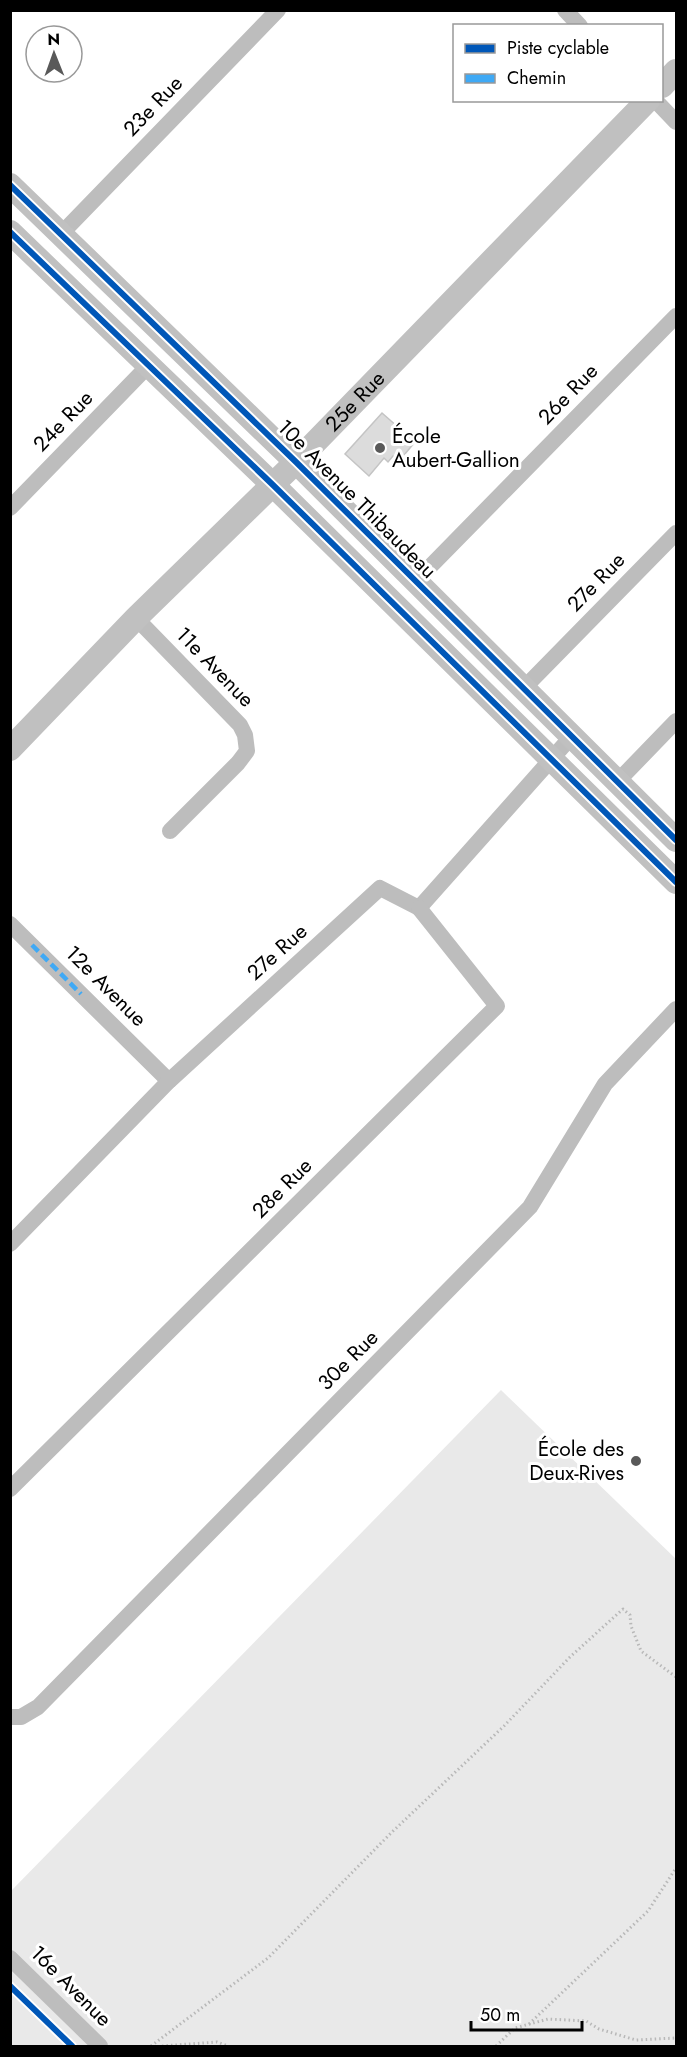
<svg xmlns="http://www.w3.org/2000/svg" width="687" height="2057" font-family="Jost,sans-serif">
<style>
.green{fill:#e9e9e9}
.building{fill:#dcdcdc;stroke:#c4c4c4;stroke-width:1.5}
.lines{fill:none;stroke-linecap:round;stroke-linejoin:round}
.path{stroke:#b8b8b8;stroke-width:3;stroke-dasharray:1.5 3;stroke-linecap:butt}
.street{stroke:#bdbdbd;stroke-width:16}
.secondary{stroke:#c0c0c0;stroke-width:24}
.quiet{stroke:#3fa9f5;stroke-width:4.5;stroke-dasharray:9 4.5;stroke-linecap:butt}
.cycleway-casing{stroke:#fff;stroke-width:10}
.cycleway{stroke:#0057b8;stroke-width:6}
.poi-dot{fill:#595959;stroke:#fff;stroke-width:2}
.labels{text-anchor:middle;stroke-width:6;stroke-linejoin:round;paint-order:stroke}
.street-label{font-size:21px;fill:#000;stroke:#fff}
.poi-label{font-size:21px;fill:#000;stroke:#fff;text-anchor:start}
</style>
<rect width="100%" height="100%" fill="#fff"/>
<path class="green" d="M501,1390l175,169v487h-665v-155z"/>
<path class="building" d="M382,413l33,29 -16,19 -6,-5 -5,6 -4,-4 -15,18 -24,-22z"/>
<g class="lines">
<g class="path">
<path d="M529,2024l119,-113 28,-43"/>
<path d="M151,2046l117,-88 123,-125 113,-107 66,-69 53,-48 7,6 1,11 10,25 35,26"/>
<path d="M162,2046l55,-4 11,4"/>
<path d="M496,2046l19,-18 33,-9 38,2 13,8 37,11 40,-2"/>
</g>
<g class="street">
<path d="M565,10l15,16"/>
<path d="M655,100l21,22"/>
<path d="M61,234l217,-224"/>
<path d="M10,508l139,-143"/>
<path d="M416,581l260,-265"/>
<path d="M136,618l104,107 5,10 2,16 -9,12 -68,68"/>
<path d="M523,689l153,-156"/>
<path d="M618,781l58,-60"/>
<path d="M10,924l159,157"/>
<path d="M10,1244l159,-163 211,-193 39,20 153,-172"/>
<path d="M10,1489l487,-483 -78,-98"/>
<path d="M10,1717h11l17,-10 492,-500 75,-123 71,-75"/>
<path d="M10,1958l90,88"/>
</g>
<g class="secondary">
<path d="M662,86l14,-15"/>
<path d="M10,185l286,277 380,378"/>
<path d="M10,232l263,253 403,397"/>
<path id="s1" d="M10,749l126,-131 160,-156 352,-362"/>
</g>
<path class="quiet" d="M32,945l49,49"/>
<g class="cycleway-casing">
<g id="cycleway">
<path d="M10,185l286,277 380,378"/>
<path d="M10,232l263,253 403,397"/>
<path d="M10,1986l62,60"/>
</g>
</g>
<use href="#cycleway" class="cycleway"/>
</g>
<g class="poi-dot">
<circle cx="380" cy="448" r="6"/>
<circle cx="636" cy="1461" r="6"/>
</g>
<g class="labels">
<g class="street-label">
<text transform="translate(153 106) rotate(-46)" y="7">23e Rue</text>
<text transform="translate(568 394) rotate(-46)" y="7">26e Rue</text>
<text dy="7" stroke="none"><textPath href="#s1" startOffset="490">25e Rue</textPath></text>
<text transform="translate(63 421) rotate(-46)" y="7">24e Rue</text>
<text transform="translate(357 499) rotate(45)" y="7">10e Avenue Thibaudeau</text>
<text transform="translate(596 582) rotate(-46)" y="7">27e Rue</text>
<text transform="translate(215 667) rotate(46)" y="7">11e Avenue</text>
<text transform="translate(277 952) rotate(-42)" y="7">27e Rue</text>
<text transform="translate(106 986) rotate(45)" y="7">12e Avenue</text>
<text transform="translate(282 1188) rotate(-45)" y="7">28e Rue</text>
<text transform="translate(348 1360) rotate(-45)" y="7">30e Rue</text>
<text transform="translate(71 1986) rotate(45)" y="7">16e Avenue</text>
</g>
<g class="poi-label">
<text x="392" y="443">École<tspan x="392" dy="24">Aubert-Gallion</tspan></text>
<text x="624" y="1456" text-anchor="end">École des<tspan x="624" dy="24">Deux-Rives</tspan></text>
</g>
</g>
<rect width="687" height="2057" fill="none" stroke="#000000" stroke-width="24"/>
<rect x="453" y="24" width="210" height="78" fill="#ffffff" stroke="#999999" stroke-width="1.5"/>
<rect x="465" y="44" width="30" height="9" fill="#0057b8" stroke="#999999" stroke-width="1.5"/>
<text x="507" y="54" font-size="18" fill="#000000">Piste cyclable</text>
<rect x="465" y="74" width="30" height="9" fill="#3fa9f5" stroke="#999999" stroke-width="1.5"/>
<text x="507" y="84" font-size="18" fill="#000000">Chemin</text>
<g transform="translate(54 54) rotate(359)"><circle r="28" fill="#ffffff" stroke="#999999" stroke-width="1.5"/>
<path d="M0-4.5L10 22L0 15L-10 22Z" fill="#595959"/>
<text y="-9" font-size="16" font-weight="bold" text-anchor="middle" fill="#000000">N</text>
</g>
<path d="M471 2021v9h111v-9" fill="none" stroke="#000000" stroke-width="3"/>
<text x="480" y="2021" font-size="18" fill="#000000" stroke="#ffffff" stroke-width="4.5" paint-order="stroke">50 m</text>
</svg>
